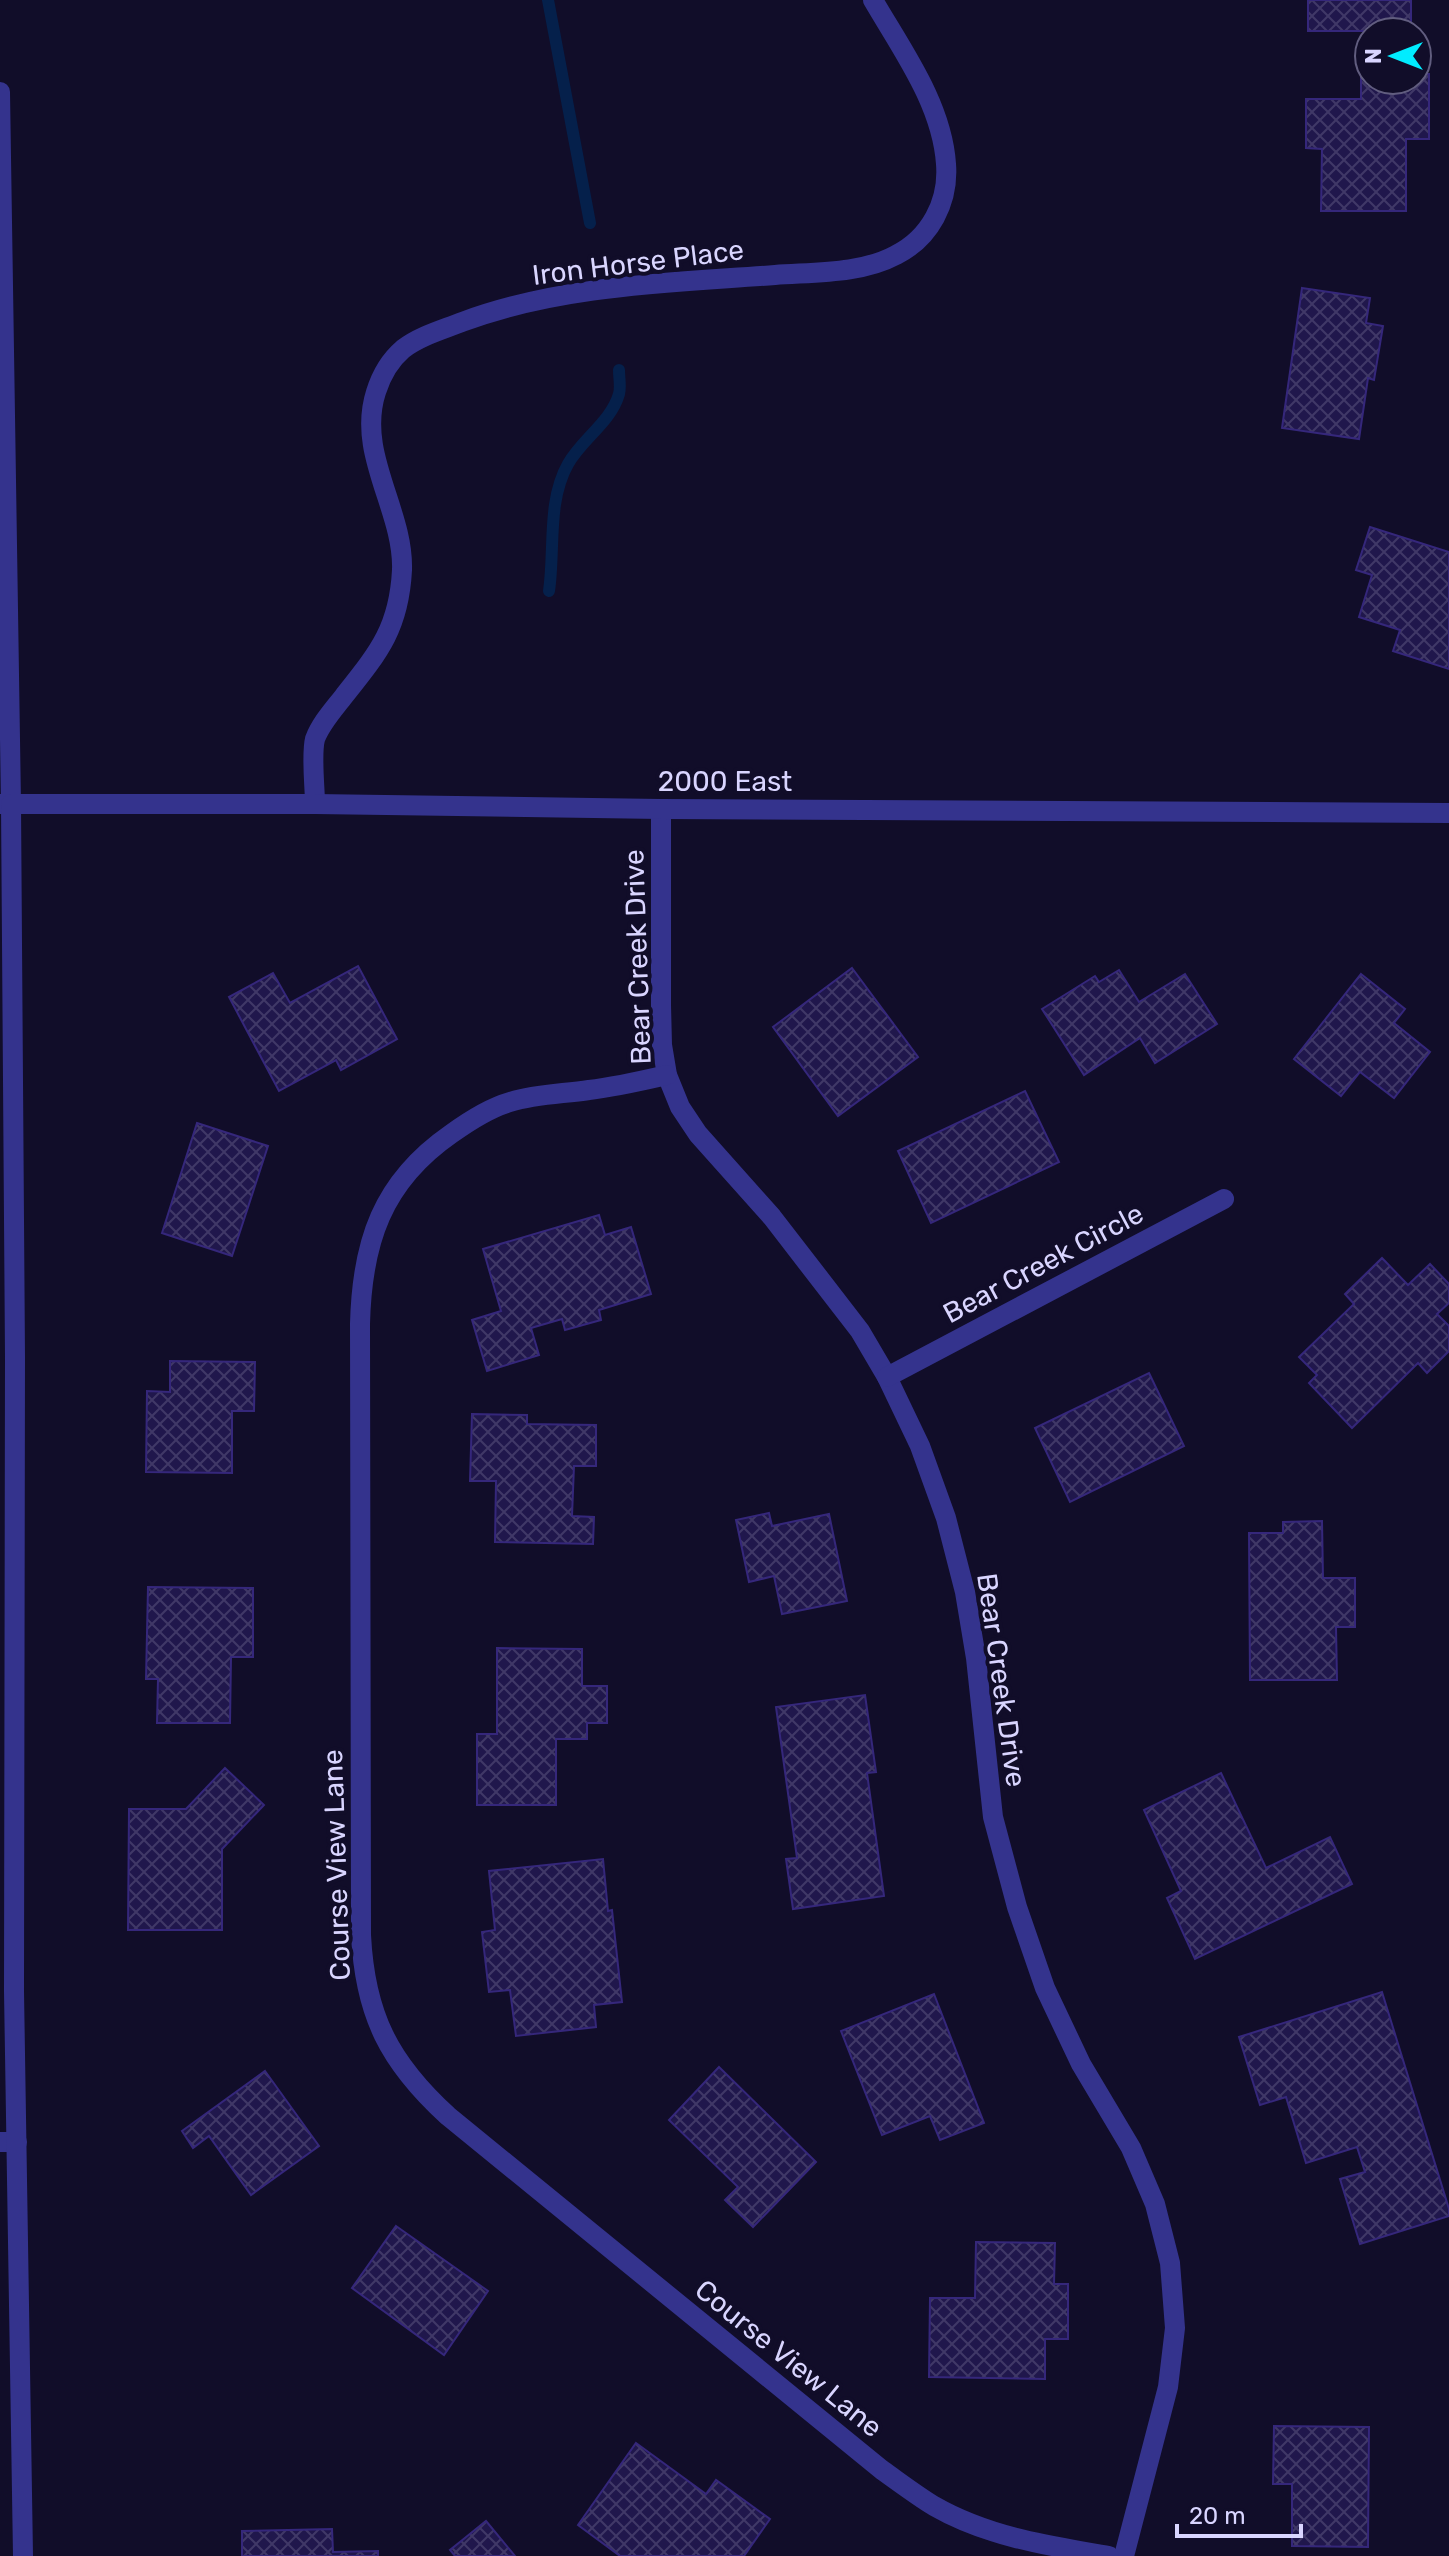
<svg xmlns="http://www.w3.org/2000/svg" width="1449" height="2556" font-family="Rubik,sans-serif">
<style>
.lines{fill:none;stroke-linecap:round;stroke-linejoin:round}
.stream{stroke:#05204b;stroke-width:12}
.building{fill:url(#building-cross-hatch);stroke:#35277b;stroke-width:2}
.minor{stroke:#34338d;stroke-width:20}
.tertiary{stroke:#34338d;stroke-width:20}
.labels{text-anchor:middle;stroke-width:8;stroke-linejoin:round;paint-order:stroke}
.street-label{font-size:28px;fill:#d9d5ff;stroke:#110d29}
</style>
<defs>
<pattern id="building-cross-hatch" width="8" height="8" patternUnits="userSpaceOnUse" patternTransform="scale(2)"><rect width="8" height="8" fill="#20174c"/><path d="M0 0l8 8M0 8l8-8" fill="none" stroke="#403867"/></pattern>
</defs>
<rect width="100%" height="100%" fill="#110d29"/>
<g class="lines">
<g class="stream">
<path d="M548,0l42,223"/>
<path d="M549,591c6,-41 -2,-90 19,-127 14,-25 43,-42 51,-70 2,-7 0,-16 0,-24"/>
</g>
</g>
<g class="building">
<rect x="1308" y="0" width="103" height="31"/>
<path d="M1361,74h8v6h48v-6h12v65h-23v72h-85l1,-62 -16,-1v-49h55z"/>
<path d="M1302,288l68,10 -4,25 17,3 -9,54 -6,-2 -9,61 -77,-11z"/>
<path d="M1370,527l79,25v117l-56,-18 7,-21 -41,-13 13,-42 -16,-5z"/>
<path d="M358,966l39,73 -56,31 -5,-10 -57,31 -50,-94 44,-24 17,30z"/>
<path d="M852,968l66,89 -80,59 -65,-89z"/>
<path d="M1119,970l20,32 46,-28 32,50 -62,39 -15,-25 -56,37 -42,-66 53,-33 4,6z"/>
<path d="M1361,974l44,35 -11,14 36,29 -36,46 -34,-26 -19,24 -47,-37z"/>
<path d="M1025,1091l34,71 -128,61 -33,-72z"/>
<path d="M197,1123l71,23 -36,110 -70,-23z"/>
<path d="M599,1215l6,20 26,-8 20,67 -52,16 2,10 -36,10 -3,-11 -31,9 8,27 -52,16 -15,-51 29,-9 -18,-62z"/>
<path d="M1382,1258l26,27 22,-21 19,20v19l-12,11 12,12v25l-22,22 -9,-10 -66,65 -43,-45 8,-8 -18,-18 55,-53 -9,-10z"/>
<path d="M170,1361l85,1 -1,49h-22v62l-86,-1 1,-81 23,1z"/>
<path d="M1149,1373l35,73 -114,56 -35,-74z"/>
<path d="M472,1414l55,1v9l69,1v41h-22l-2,50 22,1 -1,27 -98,-2 1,-61h-26z"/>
<path d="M769,1513l3,13 57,-12 18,87 -65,13 -8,-38 -25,6 -13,-62z"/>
<path d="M1322,1521l1,57h32v49h-19l1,53h-87l-1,-147h34v-11z"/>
<path d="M148,1587l105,1v69h-22l-1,66h-73l1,-44h-12z"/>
<path d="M497,1648l85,1v37h25v37h-20v16h-31v66h-79v-71h20z"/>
<path d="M865,1695l11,77 -9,1 17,123 -91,13 -7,-50 11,-1 -21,-151z"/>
<path d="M225,1768l39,37 -42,44v81h-94l1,-121h57z"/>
<path d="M1221,1773l45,95 64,-31 22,47 -157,75 -28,-61 14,-7 -37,-81z"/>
<path d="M603,1859l5,52 4,-1 10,92 -28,3 2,22 -80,9 -6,-46 -21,2 -7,-60 13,-2 -6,-59z"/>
<path d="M1382,1992l67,217v7l-89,28 -20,-65 25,-7 -8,-25 -51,16 -20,-66 -26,8 -21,-68z"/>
<path d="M934,1994l50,129 -44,17 -10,-24 -48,19 -41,-104z"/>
<path d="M719,2067l97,95 -63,65 -28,-27 13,-13 -69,-67z"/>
<path d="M265,2071l54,75 -68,49 -42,-59 -16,12 -11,-17z"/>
<path d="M396,2226l92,65 -44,64 -92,-67z"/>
<path d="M976,2242l79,1 -1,41h14v55h-23v40l-116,-2 1,-79h45z"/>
<path d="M1274,2426l95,1 -1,120 -76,-1v-62h-19z"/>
<path d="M636,2443l70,51 10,-14 54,39 -26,37h-124l-42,-31z"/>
<path d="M486,2521l29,35h-60l-5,-6z"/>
<path d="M332,2529l1,23 45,-1v5h-136v-25z"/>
</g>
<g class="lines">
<g class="minor">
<path d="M0,92l11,712h-11"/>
<path d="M315,804c0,-17 -4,-49 0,-65 6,-16 19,-30 29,-43 35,-44 55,-68 58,-126 2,-60 -46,-116 -26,-178 5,-16 13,-31 27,-43 17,-13 39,-19 59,-27 99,-37 208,-39 313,-47 39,-3 86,-1 121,-20 34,-17 53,-53 50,-91 -4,-60 -44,-114 -73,-164"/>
<path d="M661,809v196l1,40 5,30 13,32 18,27 74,83 88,114 27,46 33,69 26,72 19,74 11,66 17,159 24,90 28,81 36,76 50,84 24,56 15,59 5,65 -7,59 -44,169"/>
<path d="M667,1075c-26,6 -52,12 -78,15 -27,4 -53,4 -79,12 -21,6 -41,19 -59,32 -69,48 -89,108 -91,190l1,611c4,80 28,127 87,181l434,354c17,12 34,25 52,36 54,31 115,40 175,50"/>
<path d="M887,1377l337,-178"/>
<path d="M0,2142h17"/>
</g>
<path class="tertiary" d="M23,2556l-9,-565 1,-634 -4,-553h304l346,5 788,4"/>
</g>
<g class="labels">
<g class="street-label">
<text transform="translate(638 262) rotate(-7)" y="10">Iron Horse Place</text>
<text x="725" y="791">2000 East</text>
<text transform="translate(637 957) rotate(-92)" y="10">Bear Creek Drive</text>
<text transform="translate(1043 1263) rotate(-28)" y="10">Bear Creek Circle</text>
<text transform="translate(1002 1680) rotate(82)" y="10">Bear Creek Drive</text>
<text transform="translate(336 1865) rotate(-92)" y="10">Course View Lane</text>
<text transform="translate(789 2358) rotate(39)" y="10">Course View Lane</text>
</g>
</g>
<g transform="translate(1393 56) rotate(270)"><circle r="38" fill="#110d29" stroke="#615d7f" stroke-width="2"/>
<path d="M0-6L14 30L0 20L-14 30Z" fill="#01ecff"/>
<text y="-12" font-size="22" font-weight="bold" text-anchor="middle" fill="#d9d5ff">N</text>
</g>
<path d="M1177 2524v12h124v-12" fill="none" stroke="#d9d5ff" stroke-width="4"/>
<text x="1189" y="2524" font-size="24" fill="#d9d5ff" stroke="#110d29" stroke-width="6" paint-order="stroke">20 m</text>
</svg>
